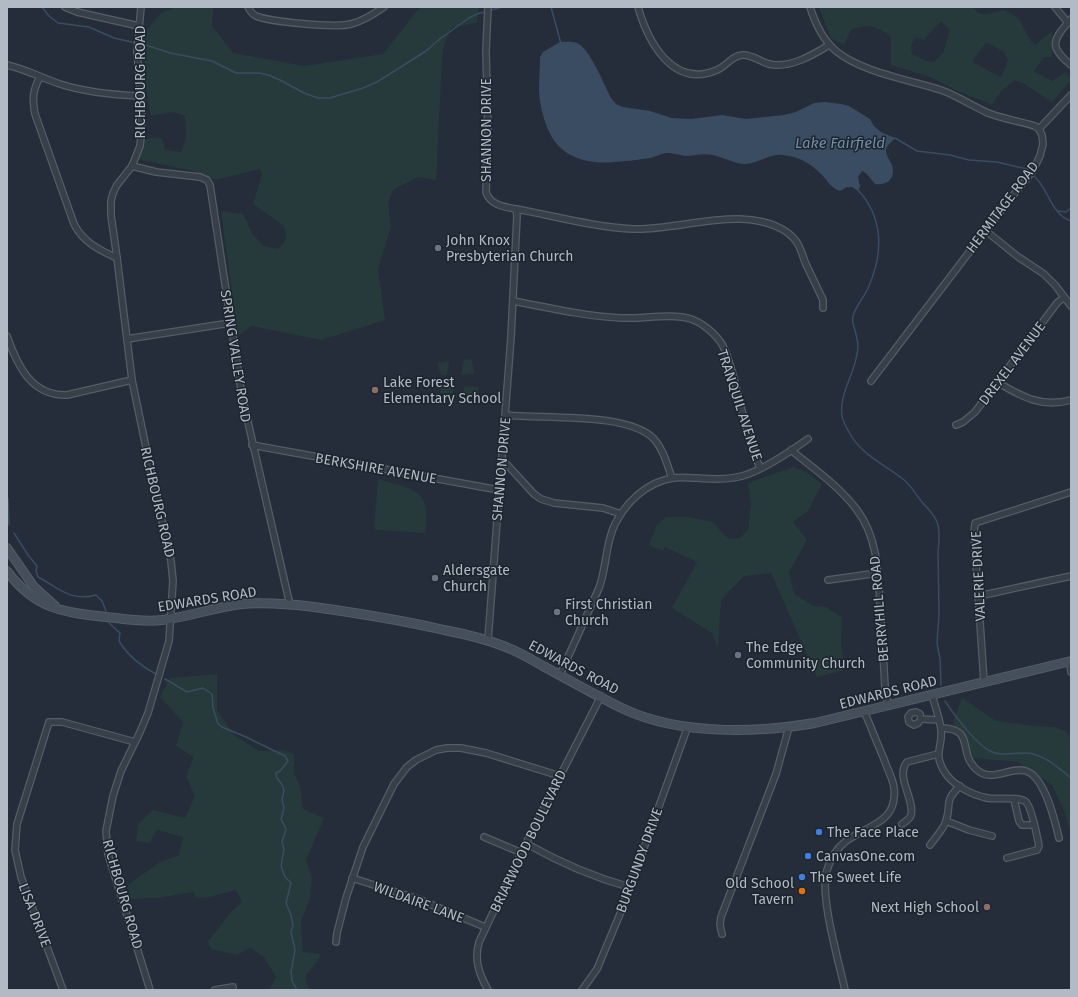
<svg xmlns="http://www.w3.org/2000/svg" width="1078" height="997" font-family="'Fira Sans',sans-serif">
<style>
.green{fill:#263a3b;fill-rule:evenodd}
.water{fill:#3a4c61}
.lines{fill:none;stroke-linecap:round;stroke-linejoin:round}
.stream{stroke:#3a4c61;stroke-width:1.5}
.street-casing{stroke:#555d67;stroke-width:8}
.secondary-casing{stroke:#555d67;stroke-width:10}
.street{stroke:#373f49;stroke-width:5.5}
.secondary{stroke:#454f5c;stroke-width:8}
.worship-dot{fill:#6b7280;stroke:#1c242e;stroke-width:1.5}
.education-dot{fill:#8d6e63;stroke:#1c242e;stroke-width:1.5}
.shop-dot{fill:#3f7fe0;stroke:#1c242e;stroke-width:1.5}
.food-dot{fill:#e8710a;stroke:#1c242e;stroke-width:1.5}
.labels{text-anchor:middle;stroke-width:3;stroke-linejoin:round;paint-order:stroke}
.street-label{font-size:14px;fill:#b2bac5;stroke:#1c242e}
.poi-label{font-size:14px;fill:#b2bac5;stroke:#1c242e;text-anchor:start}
.water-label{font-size:15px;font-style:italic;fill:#748ca7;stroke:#1c242e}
</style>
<rect width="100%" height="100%" fill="#242d39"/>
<g class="green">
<path d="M175,7h38l-1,19 21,27 71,13 79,-12 37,-47h59l-2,16 -25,4 -8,18 -2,13 -6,122 -18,-3 -25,13 -5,13 3,24 -13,42 7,51 -64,20 -70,-14 -13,10 -17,-125 22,3 10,21 11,11 14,3c9,-8 9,-13 6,-23l-31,-22 9,-29 -2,-6 -44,11 -19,-8 -59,-13 7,-20 13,-2 5,3 2,10 16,2 5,-14 -1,-22 -11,-4 -23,4 -7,-37 1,-47 15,-18z"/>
<path d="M819,7h155v2c8,10 20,3 30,1 4,2 10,5 14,8 6,7 7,18 17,27l17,-14v26h-8l-10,14 18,10 14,-9 5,8 -19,22 -29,-19 -8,-3 -14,11 -9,14 -32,-13 -30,-15 -39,-12v-28c-14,-11 -22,-14 -40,-7l-7,15 -13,-7zM941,21l9,9 -7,23 -9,9 -8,-1 -14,-7 -1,-9 5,-7 8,2zM986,42l18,10 4,8 -7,17 -29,-15z"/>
<path d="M471,359l4,14 -14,2 3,-15z"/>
<path d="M449,361l-2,14h-6l-4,-12z"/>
<path d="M440,384l14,1 -1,10 -13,-2z"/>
<path d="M464,386l14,1v9l-14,-1z"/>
<path d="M793,467l13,5 16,12 -14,27 -15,11 14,18 -18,32 5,22 20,12 12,1 16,10 -1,27 4,26 -28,7 -46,-104 -27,3 -23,24 -3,48 -6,-15 -40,-25 25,-46 -32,-15 -2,4 -14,-6 8,-20 9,-8h23l24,5 15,17 12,-1 8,-8 3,-26 -3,-21z"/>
<path d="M378,479c38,12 53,9 47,54l-49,-3 -2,-2z"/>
<path d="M217,674v36l17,25 25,16 23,-1 12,4v19l6,13 3,23 21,9 -18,42 6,17 -2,21 -9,23 2,31 18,2c-1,3 -3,7 -5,9 -8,12 -15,11 -6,27h-41l7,-13 -12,-20 -14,-9 -13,7 -26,-6 -3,-8c12,-13 20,-28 34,-39l-6,-12 -27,7 -13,1 -3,-6 -35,6 -28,1 -2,-14 32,-23 19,-7 4,-18 -26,-7 -8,13 -13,-2 2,-17 15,-14 32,8 10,-22 -9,-20 8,-19 -18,-11 7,-24 -23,-25 10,-19z"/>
<path d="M962,698l34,23 39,5 19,1 12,4 5,9v94l-5,-18 -14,-31 -34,-23 -44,-4 -21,-36z"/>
</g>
<path class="water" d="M560,42c6,0 13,-1 19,2 12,8 25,40 32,54l5,6 7,3 27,4 22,7 19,1 31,-4 24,4 38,-4 12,-3 18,-9 11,-1 16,2 8,2 21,13 4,7 7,6 14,6c-3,4 -8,7 -9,12 0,6 4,10 6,15 4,13 -4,21 -17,19l-9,-11 -4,-2 -4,6 2,10 -2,4 -6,-4h-5l-7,4c-9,-3 -12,-10 -18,-16 -12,-12 -22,-18 -39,-20 -14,-2 -25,9 -38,9 -9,0 -23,-7 -32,-9 -10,-2 -18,1 -28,1 -6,-1 -12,-3 -18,-3 -6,0 -11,4 -17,5 -12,2 -24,3 -36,4 -17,2 -39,-1 -52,-13 -15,-12 -22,-40 -23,-58 0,-11 1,-23 1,-34l3,-5z"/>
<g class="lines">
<g class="stream">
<path d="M42,7l7,9 9,7 31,4 25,11 22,5"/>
<path d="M551,7l10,37"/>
<path d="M140,43l30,10 42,8 24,12h23l9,2 12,5 24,13 14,5h12l33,-10 14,-6 49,-31 15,-13 28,-20 8,-4 25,-7"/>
<path d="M895,138l22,13 33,4 19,5 28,2 30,7 3,3"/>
<path d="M1033,175c15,12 18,40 38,46"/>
<path d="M858,190c26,28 25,63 11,96 -4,10 -11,17 -15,27 -4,9 2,17 3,26 1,4 1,11 0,15 -3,21 -18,40 -15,62 1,6 4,11 7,16 12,23 35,32 54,47 8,6 13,16 19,23 5,6 12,12 15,20 3,8 2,21 1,30l1,62 -2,29 3,16 1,26"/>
<path d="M1058,211l8,1 5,-4"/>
<path d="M7,497l1,1 1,27"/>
<path d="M14,533l14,22 9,11 -1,5 2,6c21,11 32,25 58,18l6,6 4,10"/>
<path d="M109,623l11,10 -1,8c9,15 22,25 37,33"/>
<path d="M165,679l22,13 16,-4 9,6 1,14 5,16 4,3 24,10 39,19 3,5 -8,10 -4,2 1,5 6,8 1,5 -2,8 2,9 -3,11 5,10 -4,13 2,7 -3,17 4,11 6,6 -5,20 5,12 2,11 -2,6 4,18 -4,22 1,9 5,9"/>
<path d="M945,701c9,14 31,43 45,50 11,6 25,1 37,2 16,1 32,15 44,25"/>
</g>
<g class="street-casing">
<g id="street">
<path d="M65,7l12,5 62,14"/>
<path d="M141,7l-4,45 5,57 -1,27 -1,10 -8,20 -15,19 -4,8 -2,8v14l6,43 15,122 17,82 22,99 2,20 -4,60 -21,72 -8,19 -19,39 -8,25 -7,35 2,23 42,136"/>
<path d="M248,7c2,4 4,7 8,9 15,6 79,12 95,8 12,-3 23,-10 33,-17"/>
<path d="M488,7l-2,44 2,79 -2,62c4,13 18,15 30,17l1,7 -6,121 -23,303"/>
<path d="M638,7c10,35 35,82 79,63 10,-4 15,-15 26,-15 10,0 18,7 26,9 20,5 44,-9 60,-19"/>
<path d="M810,7c5,16 13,33 26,44 25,21 74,29 105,39 17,6 31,16 47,23 15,6 31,8 47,13l4,3 3,6 1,9 -3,12 -8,16 -30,37 -131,172"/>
<path d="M1055,7l13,16"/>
<path d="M1071,19c-18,21 -23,27 0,46"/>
<path d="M7,65c18,4 35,13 53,19 25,8 54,11 80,12"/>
<path d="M40,77c-7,12 -8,22 -5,37l39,110c9,18 25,26 43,34"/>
<path d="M1039,129l32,-34"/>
<path d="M132,166l24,6 44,5 7,3 3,5 32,211 48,209"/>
<path d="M516,209c39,7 78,18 117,20 47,2 113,-26 155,4 11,8 13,18 17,29 6,13 12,25 18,38v8"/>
<path d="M986,231l31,25 27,18 11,11 16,21"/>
<path d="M513,301c36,7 72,15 108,17 22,1 50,-5 70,1 12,4 26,16 32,27 9,19 13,41 18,61 5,21 11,41 19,61"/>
<path d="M7,336c10,29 24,60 60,59l65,-15"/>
<path d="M127,339l103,-16"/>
<path d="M997,382c25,15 45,26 74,18"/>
<path d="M506,415c37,4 123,-3 148,24 10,11 13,26 18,39"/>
<path d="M956,425l7,-3 12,-10 82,-109 7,-6"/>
<path d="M252,445l247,45"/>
<path d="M791,450c23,19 48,36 66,60 23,30 21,71 24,108 1,23 3,46 4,70l3,17"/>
<path d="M502,459l32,35 7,5 13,4 49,5 18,6"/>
<path d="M828,580l50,-7"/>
<path d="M979,596l92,-20"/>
<path d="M1070,661l1,11"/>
<path d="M560,675l39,-87c8,-21 6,-44 16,-64 11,-22 32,-42 58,-46 7,-1 16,0 24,0 15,1 30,2 45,-2 20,-5 49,-25 66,-37"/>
<path d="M984,682l-10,-148 1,-11 96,-31"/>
<path d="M932,695c3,11 8,24 9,35 2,17 -8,23 3,41 8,14 28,24 43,27 9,2 33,-2 39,4 6,6 11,34 13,44l-2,4 -30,8"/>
<path d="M921,719l-1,-5 -4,-2 -5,1 -3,4 1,5 5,3 4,-2 3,-4 18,1"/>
<path d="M941,728c35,1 16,23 35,41 15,15 34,-3 50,2 19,6 29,50 33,67"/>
<path d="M1014,799l5,22 3,4h12"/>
<path d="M946,821l23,9 23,6"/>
<path d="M902,824c3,-2 8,-5 9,-9 4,-15 -16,-39 -4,-53l31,-8"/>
<path d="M484,837l38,16"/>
<path d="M527,844c32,18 66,33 102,43"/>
<path d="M930,845c5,-7 13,-15 16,-24 6,-18 -3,-19 14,-35"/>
<path d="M352,878l66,21 67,28"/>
<path d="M722,934l-2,-9 1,-8 55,-143 13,-47"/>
<path d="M336,942l1,-9 9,-35 17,-51 31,-63 13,-17 9,-7 20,-10 11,-2h14l25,5 74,23"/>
<path d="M63,990l-42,-113 -6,-27 2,-26 32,-102h13l73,20"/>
<path d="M215,990l18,-3"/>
<path d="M488,990c-9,-16 -14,-30 -9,-48l52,-109 70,-137"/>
<path d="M582,990l15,-21 23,-55 68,-188"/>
<path d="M845,990c-6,-28 -26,-95 -18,-120 3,-10 9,-21 18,-28 21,-17 53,-18 49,-54 -1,-10 -7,-19 -10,-29 -7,-16 -13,-32 -20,-48"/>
</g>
</g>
<g class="secondary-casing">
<g id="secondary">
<path d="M7,548l27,39 21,19"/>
<path d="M7,571c30,41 62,42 109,47 15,2 31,4 46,2 27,-3 53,-13 80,-16 24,-2 48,0 72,3 43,6 87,13 130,23 21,4 42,9 62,17 13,5 25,12 37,19 28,15 55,31 83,44 55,25 130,23 189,13l256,-62"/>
</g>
</g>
<use href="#street" class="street"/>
<use href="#secondary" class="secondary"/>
</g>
<g class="worship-dot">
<circle cx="438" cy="248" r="4"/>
<circle cx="435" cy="578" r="4"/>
<circle cx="557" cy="612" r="4"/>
<circle cx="738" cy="655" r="4"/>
</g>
<g class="education-dot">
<circle cx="375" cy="390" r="4"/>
<circle cx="987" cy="907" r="4"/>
</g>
<g class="shop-dot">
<circle cx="819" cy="832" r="4"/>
<circle cx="808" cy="856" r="4"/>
<circle cx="802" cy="877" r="4"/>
</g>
<circle class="food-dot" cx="802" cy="891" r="4"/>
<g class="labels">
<g class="street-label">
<text transform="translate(140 82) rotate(-90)" y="5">RICHBOURG ROAD</text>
<text transform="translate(486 130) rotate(-90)" y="5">SHANNON DRIVE</text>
<text transform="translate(1002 207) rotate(-53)" y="5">HERMITAGE ROAD</text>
<text transform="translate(236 356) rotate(81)" y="5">SPRING VALLEY ROAD</text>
<text transform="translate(1012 363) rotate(-53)" y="5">DREXEL AVENUE</text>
<text transform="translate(740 405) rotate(72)" y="5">TRANQUIL AVENUE</text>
<text transform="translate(376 468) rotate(10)" y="5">BERKSHIRE AVENUE</text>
<text transform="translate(501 469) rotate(-85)" y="5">SHANNON DRIVE</text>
<text transform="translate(158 502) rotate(77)" y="5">RICHBOURG ROAD</text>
<text transform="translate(978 576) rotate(-93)" y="5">VALERIE DRIVE</text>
<text transform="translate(207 599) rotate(-9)" y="5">EDWARDS ROAD</text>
<text transform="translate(879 609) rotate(-95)" y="5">BERRYHILL ROAD</text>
<text transform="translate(574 667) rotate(28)" y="5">EDWARDS ROAD</text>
<text transform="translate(888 692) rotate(-14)" y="5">EDWARDS ROAD</text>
<text transform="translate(528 841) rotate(-64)" y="5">BRIARWOOD BOULEVARD</text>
<text transform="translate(639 860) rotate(-70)" y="5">BURGUNDY DRIVE</text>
<text transform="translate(123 894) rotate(74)" y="5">RICHBOURG ROAD</text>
<text transform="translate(419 902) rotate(20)" y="5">WILDAIRE LANE</text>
<text transform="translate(35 915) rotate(69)" y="5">LISA DRIVE</text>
</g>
<g class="poi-label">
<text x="446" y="245">John Knox<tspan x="446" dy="16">Presbyterian Church</tspan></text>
<text x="383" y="387">Lake Forest<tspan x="383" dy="16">Elementary School</tspan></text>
<text x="443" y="575">Aldersgate<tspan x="443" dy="16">Church</tspan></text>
<text x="565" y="609">First Christian<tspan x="565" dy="16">Church</tspan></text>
<text x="746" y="652">The Edge<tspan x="746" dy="16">Community Church</tspan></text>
<text x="827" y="837">The Face Place</text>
<text x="816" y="861">CanvasOne.com</text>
<text x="810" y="882">The Sweet Life</text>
<text x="794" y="888" text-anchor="end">Old School<tspan x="794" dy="16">Tavern</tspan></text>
<text x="979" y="912" text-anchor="end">Next High School</text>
</g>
<g class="water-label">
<text x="840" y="148">Lake Fairfield</text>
</g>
</g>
<rect width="1078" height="997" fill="none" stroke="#b2bac5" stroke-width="16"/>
</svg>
